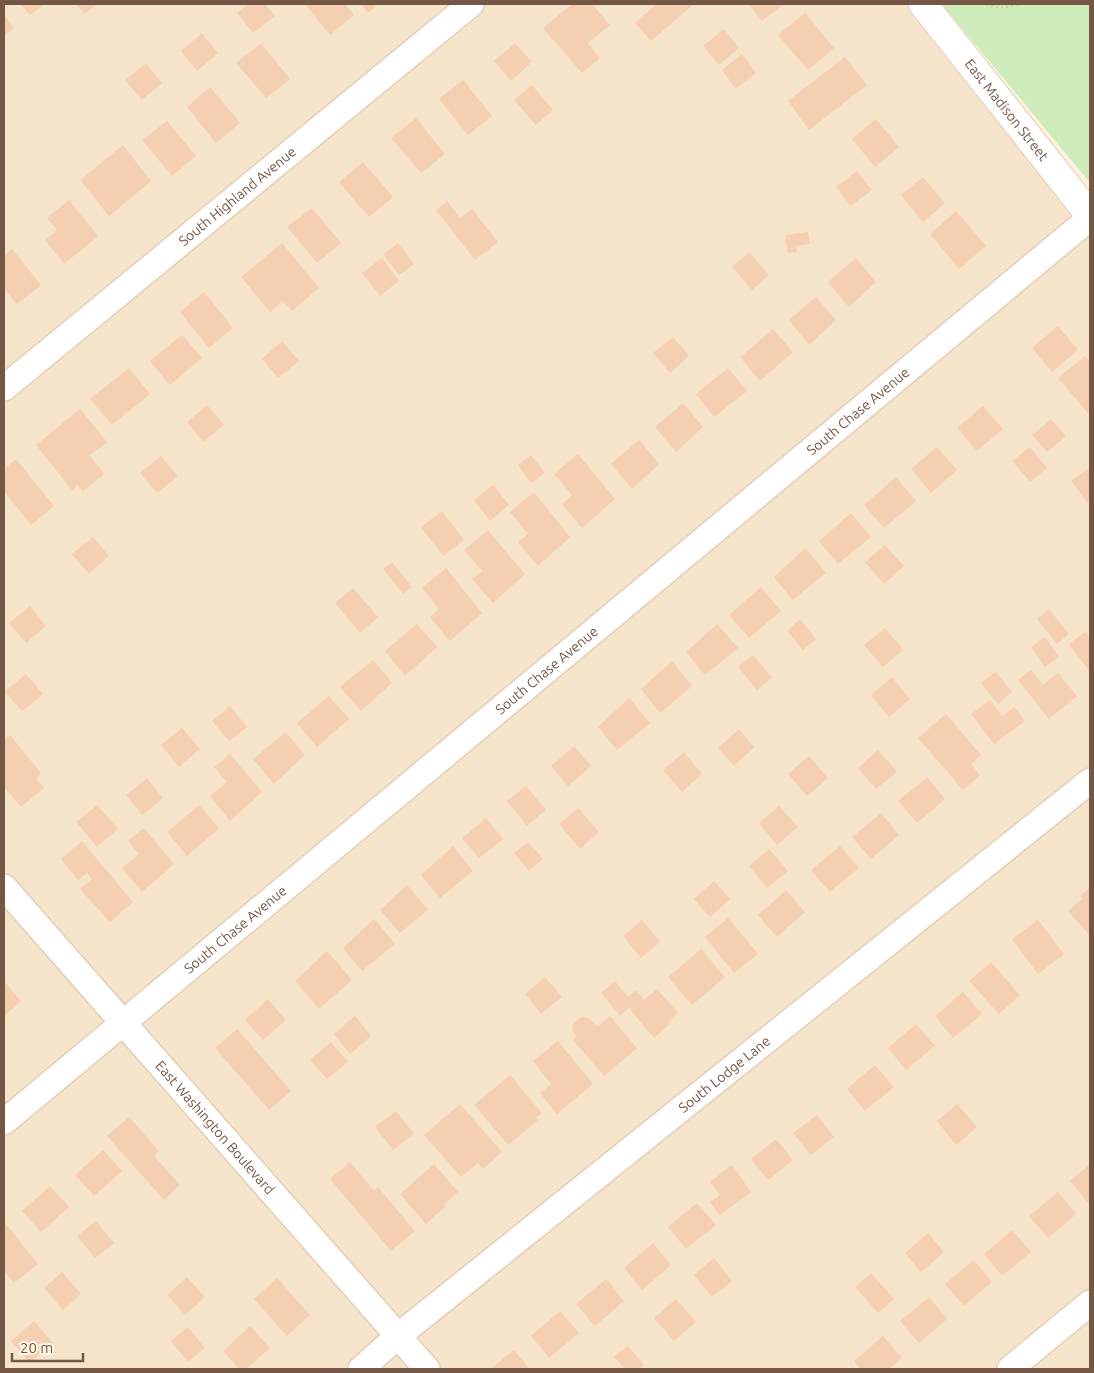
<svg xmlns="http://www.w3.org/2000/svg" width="1094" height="1373" font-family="Ubuntu,sans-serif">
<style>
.residential{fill:#f6e4ca}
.green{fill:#cdebbb}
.building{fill:#f5cfb2}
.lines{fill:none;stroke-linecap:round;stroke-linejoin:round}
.minor-casing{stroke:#e2ceb8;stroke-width:28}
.tertiary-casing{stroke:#e2ceb8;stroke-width:30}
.path{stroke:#d9b396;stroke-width:3;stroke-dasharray:1 4;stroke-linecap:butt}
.minor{stroke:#fff;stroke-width:25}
.tertiary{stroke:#fff;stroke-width:28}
.labels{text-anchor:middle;stroke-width:5;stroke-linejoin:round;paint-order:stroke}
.street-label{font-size:14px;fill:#745744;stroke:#fff6e4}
</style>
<rect width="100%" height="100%" fill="#fef2dc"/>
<path class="residential" d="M4,4h903l183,218v1147h-1086z"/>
<path class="green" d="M942,4h148v179z"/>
<g class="building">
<path d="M20,4h24l-14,11z"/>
<path d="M76,4h22l-14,10z"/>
<path d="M248,4h17l10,12 -22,17 -16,-20z"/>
<path d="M305,4h40l9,11 -24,20z"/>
<path d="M361,4h18l-11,9z"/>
<path d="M572,4h20l18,21 -22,18 12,15 -18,15 -39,-45z"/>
<path d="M657,4h37l-43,37 -16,-18z"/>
<path d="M749,4h35l-22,17z"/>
<path d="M805,13l29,35 -26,22 -30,-35z"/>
<path d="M4,15l10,13 -10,8z"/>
<path d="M724,29l15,19 -20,17 -16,-19z"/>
<path d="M202,33l16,20 -21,18 -16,-20z"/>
<path d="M261,43l29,36 -24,19 -30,-35z"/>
<path d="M515,43l17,19 -21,19 -17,-20z"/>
<path d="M742,54l14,19 -20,16 -14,-19z"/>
<path d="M845,57l22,28 -58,45 -21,-29z"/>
<path d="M146,63l16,20 -20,17 -17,-20z"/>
<path d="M463,80l29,36 -24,19 -29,-36z"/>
<path d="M532,85l21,25 -17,15 -22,-25z"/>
<path d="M210,87l30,36 -24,20 -29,-36z"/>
<path d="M416,118l29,36 -24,19 -30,-35z"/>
<path d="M876,119l23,28 -24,20 -23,-28z"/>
<path d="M167,121l29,35 -24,20 -30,-36z"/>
<path d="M123,145l28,36 -42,35 -29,-36z"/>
<path d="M363,162l30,35 -24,20 -30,-35z"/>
<path d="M857,171l15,19 -21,16 -15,-19z"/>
<path d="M923,177l22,26 -22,19 -22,-27z"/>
<path d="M69,200l29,36 -34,28 -19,-24 12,-10 -10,-12z"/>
<path d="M447,201l13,17 12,-9 26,33 -23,18 -39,-50z"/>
<path d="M312,208l29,35 -24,20 -30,-36z"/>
<path d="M956,211l30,35 -27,23 -29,-35z"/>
<path d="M808,232l2,12 -14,2 1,6 -9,1 -3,-18z"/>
<path d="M282,243l37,45 -27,23 -9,-10 -13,11 -29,-35z"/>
<path d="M398,243l16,21 -15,11 -16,-21z"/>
<path d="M12,249l29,36 -24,19 -13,-16v-32z"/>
<path d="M749,252l20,23 -17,15 -20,-23z"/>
<path d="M382,258l17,23 -19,15 -18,-23z"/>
<path d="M856,258l20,24 -27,25 -21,-25z"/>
<path d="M204,292l29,36 -24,20 -29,-36z"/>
<path d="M816,297l20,23 -27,25 -20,-25z"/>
<path d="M1058,326l20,24 -26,22 -20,-24z"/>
<path d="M773,329l20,23 -33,29 -20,-24z"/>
<path d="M182,335l20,23 -32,27 -20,-24z"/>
<path d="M673,337l16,19 -19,17 -17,-20z"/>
<path d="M282,341l17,20 -21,17 -16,-19z"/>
<path d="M1085,356l5,6v49l-2,2 -30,-35z"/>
<path d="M129,368l21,26 -38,31 -22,-26z"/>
<path d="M728,368l19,23 -33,26 -18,-23z"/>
<path d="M683,403l20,24 -27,25 -21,-25z"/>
<path d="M207,405l17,20 -21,17 -16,-20z"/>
<path d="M983,406l20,23 -26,22 -20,-23z"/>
<path d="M80,409l27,33 -17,13 14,19 -21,17 -5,-6 -6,5 -36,-45z"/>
<path d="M1051,419l15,17 -19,16 -15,-17z"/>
<path d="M639,440l20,24 -27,25 -21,-25z"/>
<path d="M937,447l20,23 -26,23 -20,-24z"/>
<path d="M1030,447l17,21 -17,14 -18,-21z"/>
<path d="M578,454l37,45 -33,29 -20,-24 10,-9 -18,-21z"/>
<path d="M531,455l14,18 -14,10 -13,-18z"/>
<path d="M161,456l17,20 -21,17 -17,-20z"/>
<path d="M16,459l38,47 -23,19 -27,-34v-22z"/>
<path d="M1090,467v33l-3,2 -16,-21z"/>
<path d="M896,477l20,24 -32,27 -20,-23z"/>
<path d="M493,485l16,20 -19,16 -16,-21z"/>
<path d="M534,492l36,45 -32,29 -20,-24 10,-8 -18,-22z"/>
<path d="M442,511l22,29 -21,16 -22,-29z"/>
<path d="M851,513l20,24 -33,27 -19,-23z"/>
<path d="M488,530l37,44 -32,29 -21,-24 10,-8 -18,-21z"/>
<path d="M93,537l16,19 -20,18 -17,-20z"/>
<path d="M885,545l19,21 -20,18 -19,-22z"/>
<path d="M805,548l21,25 -33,27 -19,-23z"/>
<path d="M392,562l20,25 -9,7 -20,-25z"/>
<path d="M446,568l36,45 -32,28 -20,-24 9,-8 -17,-21z"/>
<path d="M761,587l20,24 -32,27 -20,-23z"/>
<path d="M353,588l25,29 -18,16 -25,-30z"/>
<path d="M30,606l16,20 -20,17 -17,-20z"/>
<path d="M1049,609l20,25 -12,10 -20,-25z"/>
<path d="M800,619l16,20 -13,11 -16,-19z"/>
<path d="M417,624l20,23 -32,29 -20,-25z"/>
<path d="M717,624l21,24 -33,27 -19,-23z"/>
<path d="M885,628l18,22 -20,17 -19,-22z"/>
<path d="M1085,632l5,6v34l-21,-28z"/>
<path d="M1045,637l14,20 -14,10 -14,-20z"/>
<path d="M753,655l19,23 -15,12 -19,-23z"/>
<path d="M373,660l19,23 -31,28 -21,-24z"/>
<path d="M672,661l20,25 -32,27 -19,-24z"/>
<path d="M1031,670l12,15 15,-12 19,23 -28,23 -31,-39z"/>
<path d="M996,672l16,20 -14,12 -17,-21z"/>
<path d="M26,674l17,20 -21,17 -17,-19z"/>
<path d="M892,677l18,22 -21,18 -18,-22z"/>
<path d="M329,696l20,23 -32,28 -20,-24z"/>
<path d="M629,698l21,25 -33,27 -19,-23z"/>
<path d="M990,700l12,16 12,-9 11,14 -31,23 -23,-30z"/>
<path d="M230,706l17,21 -18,14 -17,-20z"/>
<path d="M946,714l35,41 -10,9 9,11 -17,15 -45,-52z"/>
<path d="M182,728l18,21 -21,18 -18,-22z"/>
<path d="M739,729l15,18 -20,19 -16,-18z"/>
<path d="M286,732l19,23 -31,29 -21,-25z"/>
<path d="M10,735l31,38 -5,5 8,10 -23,19 -17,-20v-47z"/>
<path d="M574,746l17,20 -23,20 -17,-20z"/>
<path d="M878,750l19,22 -21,17 -18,-21z"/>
<path d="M684,752l18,22 -20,18 -19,-22z"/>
<path d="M230,754l32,38 -32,29 -20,-25 17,-14 -13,-15z"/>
<path d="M809,756l19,22 -21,18 -19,-22z"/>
<path d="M927,777l18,22 -28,24 -19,-22z"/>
<path d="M147,778l16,20 -21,17 -16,-20z"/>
<path d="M526,786l20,24 -19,16 -20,-25z"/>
<path d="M97,805l21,24 -21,18 -21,-25z"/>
<path d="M199,805l20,23 -32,28 -20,-24z"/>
<path d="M779,806l19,21 -21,18 -18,-22z"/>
<path d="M578,808l21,24 -19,17 -21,-25z"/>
<path d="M881,813l18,22 -28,24 -19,-22z"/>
<path d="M486,818l17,21 -24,19 -17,-20z"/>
<path d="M144,828l30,36 -32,28 -20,-24 17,-14 -11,-13z"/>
<path d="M82,841l51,61 -23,20 -30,-33 12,-10 -5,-6 -9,7 -17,-21z"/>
<path d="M528,842l15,17 -14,12 -15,-18z"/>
<path d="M453,846l20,25 -33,27 -19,-23z"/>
<path d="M840,846l19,22 -29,24 -19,-22z"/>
<path d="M769,849l19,22 -21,17 -18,-22z"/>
<path d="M714,881l16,18 -20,18 -16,-18z"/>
<path d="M407,885l21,25 -28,23 -20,-23z"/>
<path d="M1090,887v49l-22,-25 14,-12 -2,-3z"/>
<path d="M786,890l19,22 -28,25 -19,-22z"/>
<path d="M728,918l30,36 -24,19 -29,-36z"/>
<path d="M374,919l21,25 -33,27 -19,-23z"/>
<path d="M642,920l18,22 -19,16 -18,-22z"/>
<path d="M1038,920l26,34 -26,20 -26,-35z"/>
<path d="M701,949l24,28 -33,28 -24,-28z"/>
<path d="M327,951l25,29 -33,29 -24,-28z"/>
<path d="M991,962l29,33 -21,19 -30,-33z"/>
<path d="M545,977l17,20 -21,17 -16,-20z"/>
<path d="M4,981l17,20 -17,15z"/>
<path d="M615,981l13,16 8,-7 8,10 13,-11 21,24 -9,7 2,3 -17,15 -25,-30 -9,8 -19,-23z"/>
<path d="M963,992l19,22 -29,24 -18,-22z"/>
<path d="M268,999l18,21 -23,20 -18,-20z"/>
<path d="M355,1016l16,20 -21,18 -16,-20z"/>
<path d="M610,1016l27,32 -33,28 -31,-36 4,-4 -4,-4v-8l8,-7 8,1 8,9z"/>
<path d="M916,1024l19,22 -29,24 -18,-22z"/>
<path d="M237,1029l54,62 -22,19 -54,-62z"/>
<path d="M558,1041l35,43 -36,30 -17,-21 11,-9 -18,-23z"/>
<path d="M331,1042l17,20 -21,17 -17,-19z"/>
<path d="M875,1065l19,22 -29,24 -18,-22z"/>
<path d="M510,1075l32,38 -6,5 2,2 -30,25 -34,-40z"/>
<path d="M460,1104l42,48 -19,17 -5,-6 -17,14 -37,-42z"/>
<path d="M957,1104l20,23 -21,18 -19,-24z"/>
<path d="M396,1111l18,23 -21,16 -18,-23z"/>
<path d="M817,1115l17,22 -23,18 -18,-22z"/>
<path d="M129,1117l30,34 -5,5 26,29 -16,15 -57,-64z"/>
<path d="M776,1139l17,21 -25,20 -17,-21z"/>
<path d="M103,1150l19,21 -28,25 -19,-21z"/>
<path d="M350,1162l24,29 4,-4 37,44 -24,20 -61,-72z"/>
<path d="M434,1164l24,28 -13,12 1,2 -20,18 -26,-30z"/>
<path d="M1090,1164v37l-2,2 -18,-22z"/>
<path d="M732,1165l19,27 -31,23 -10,-13 10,-7 -10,-13z"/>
<path d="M50,1186l19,21 -28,25 -19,-21z"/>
<path d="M1058,1192l18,22 -28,24 -19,-22z"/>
<path d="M697,1203l19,22 -30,24 -18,-22z"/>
<path d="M96,1221l18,22 -19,15 -18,-22z"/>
<path d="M5,1223l33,41 -24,19 -10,-13v-45z"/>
<path d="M1012,1230l19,22 -29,24 -18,-22z"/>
<path d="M928,1233l16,19 -23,20 -16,-19z"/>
<path d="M653,1243l18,22 -29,25 -18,-22z"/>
<path d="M714,1258l18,23 -20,16 -18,-22z"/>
<path d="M974,1260l18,22 -28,24 -19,-22z"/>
<path d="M62,1272l19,22 -18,16 -19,-22z"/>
<path d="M871,1273l23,26 -16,14 -23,-26z"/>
<path d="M187,1277l18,20 -20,18 -18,-20z"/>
<path d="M277,1278l33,37 -23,21 -33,-37z"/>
<path d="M606,1279l18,22 -29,25 -19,-22z"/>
<path d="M929,1297l18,22 -28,24 -19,-22z"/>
<path d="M676,1299l20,23 -22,19 -20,-23z"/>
<path d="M560,1311l19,22 -30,25 -18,-22z"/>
<path d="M34,1321l19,22 -23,19 -19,-21z"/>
<path d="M250,1326l20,22 -24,21h-7l-16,-18z"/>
<path d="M188,1327l17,21 -17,14 -17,-21z"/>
<path d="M883,1336l19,22 -13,11h-28l-7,-8z"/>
<path d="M628,1346l16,19 -6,4h-13l-11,-12z"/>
<path d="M514,1350l16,19h-40z"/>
</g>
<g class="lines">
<g class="minor-casing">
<g id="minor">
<path id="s1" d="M4,388l467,-384"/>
<path id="s2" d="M4,887l423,482"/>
<path id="s3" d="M4,1122l1086,-904"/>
<path id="s4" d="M361,1369l37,-33 692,-555"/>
<path d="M1010,1369l80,-66"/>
</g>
</g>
<g class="tertiary-casing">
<g id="tertiary">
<path id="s5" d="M923,4l167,211"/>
</g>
</g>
<path class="path" d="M987,4c10,5 20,3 31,0"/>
<use href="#minor" class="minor"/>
<use href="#tertiary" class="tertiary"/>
</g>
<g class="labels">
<g class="street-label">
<text dy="5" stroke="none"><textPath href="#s5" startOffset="135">East Madison Street</textPath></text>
<text dy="5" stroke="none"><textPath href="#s1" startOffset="302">South Highland Avenue</textPath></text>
<text dy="5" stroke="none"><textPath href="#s3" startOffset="1111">South Chase Avenue</textPath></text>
<text dy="5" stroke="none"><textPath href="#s3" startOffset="706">South Chase Avenue</textPath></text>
<text dy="5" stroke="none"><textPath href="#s3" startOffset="301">South Chase Avenue</textPath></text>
<text dy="5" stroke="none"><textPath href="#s4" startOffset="468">South Lodge Lane</textPath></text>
<text dy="5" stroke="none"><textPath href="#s2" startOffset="320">East Washington Boulevard</textPath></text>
</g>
</g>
<rect width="1094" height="1373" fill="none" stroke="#745744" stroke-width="10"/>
<path d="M12 1353v8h71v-8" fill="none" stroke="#745744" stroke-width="2.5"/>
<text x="20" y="1353" font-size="15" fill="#745744" stroke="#fff6e4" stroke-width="4" paint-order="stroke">20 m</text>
</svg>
